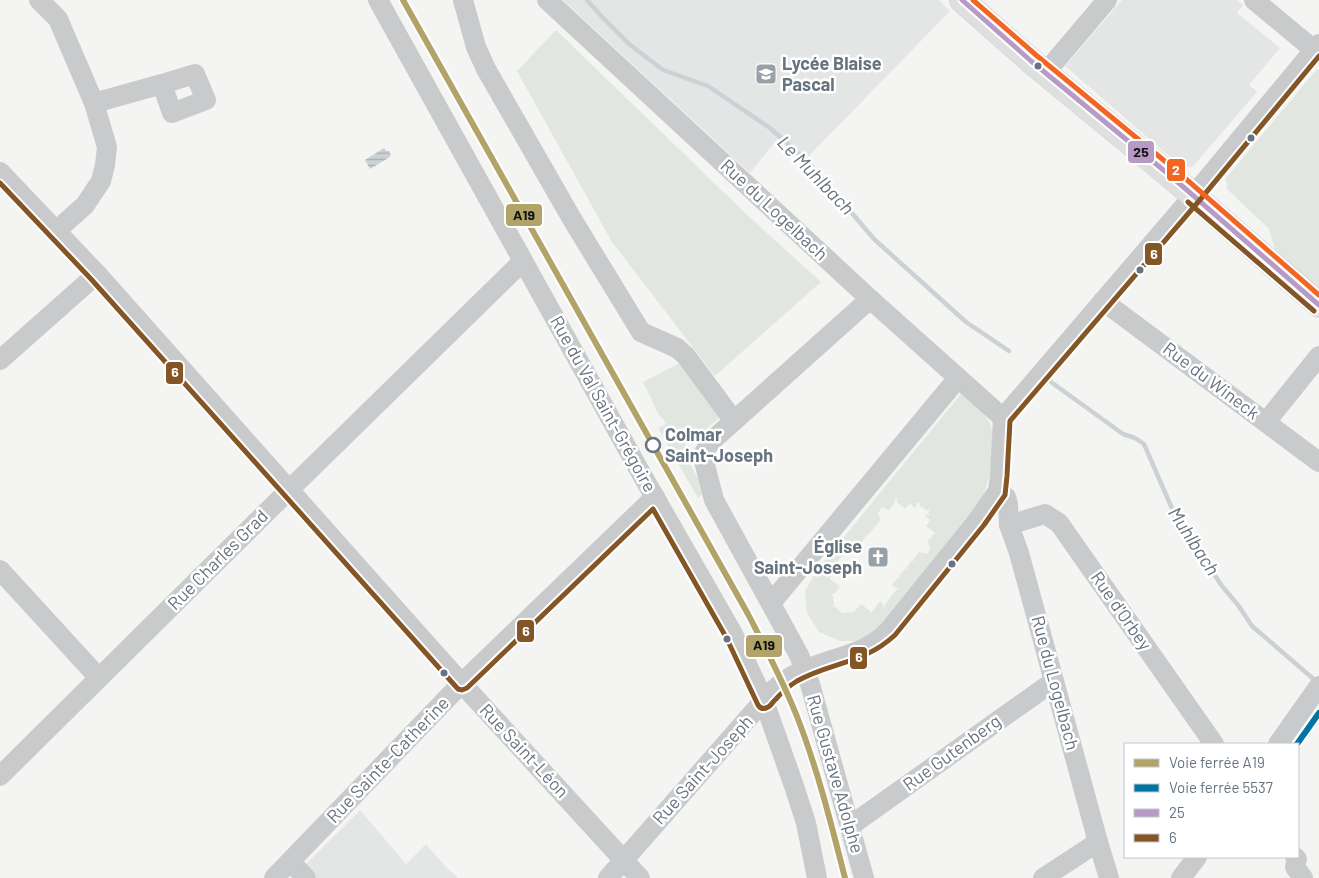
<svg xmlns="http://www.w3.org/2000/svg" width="1319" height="878" font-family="Barlow,sans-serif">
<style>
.built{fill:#e4e6e6}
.park{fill:#e2e6e1;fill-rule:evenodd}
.water{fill:url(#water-rules)}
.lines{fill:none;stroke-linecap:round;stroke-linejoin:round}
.stream{stroke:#cbd1d5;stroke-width:4.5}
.major-casing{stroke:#d1d2d3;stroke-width:26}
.minor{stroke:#c9cacb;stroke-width:20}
.major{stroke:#dedfdf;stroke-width:25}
.bus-1-casing{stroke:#fff;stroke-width:9}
.bus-2-casing{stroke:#fff;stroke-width:9}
.bus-3-casing{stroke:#fff;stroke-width:9}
.bus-1{stroke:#b79bc5;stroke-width:5}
.bus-2{stroke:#845626;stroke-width:5}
.bus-3{stroke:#f26522;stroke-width:5}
.rail-1-casing{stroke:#fff;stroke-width:10}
.rail-2-casing{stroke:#fff;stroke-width:10}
.rail-1{stroke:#b2a469;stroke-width:6}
.rail-2{stroke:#0075a1;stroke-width:6}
.bus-dot{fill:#677480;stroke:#fff;stroke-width:2}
.stop-dot{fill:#fff;stroke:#677480;stroke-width:2.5}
.labels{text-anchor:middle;stroke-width:5;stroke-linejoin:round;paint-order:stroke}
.poi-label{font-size:18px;font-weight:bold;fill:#677480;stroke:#fff;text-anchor:start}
.street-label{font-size:18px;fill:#677480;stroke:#fff}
.stop-label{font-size:18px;font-weight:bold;fill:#677480;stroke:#fff;text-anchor:start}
.water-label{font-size:19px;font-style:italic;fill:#63747d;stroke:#fff}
.line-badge{stroke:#fff;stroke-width:2}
.badge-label{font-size:14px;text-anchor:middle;font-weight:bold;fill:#fff}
.pale-badge-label{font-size:14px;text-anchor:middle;font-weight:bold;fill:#111}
</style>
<defs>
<pattern id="water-rules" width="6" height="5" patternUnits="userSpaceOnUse" patternTransform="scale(1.25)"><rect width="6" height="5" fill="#cbd1d5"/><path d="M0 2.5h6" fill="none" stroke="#a9aeb2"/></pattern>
</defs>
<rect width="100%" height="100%" fill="#f4f4f3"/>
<g class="built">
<path d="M563,0h376l11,11 -146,150 -26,-23 -28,35z"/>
<path d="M1122,0h115l6,5 -6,8 43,35 -31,37 8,7 -61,71 -4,4h-8l-8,-5 -111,-96z"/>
<path d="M360,810l46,54 20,-20 19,22 13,12h-142l-12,-12z"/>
</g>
<g class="park">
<path d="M556,30l189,183 76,69 -106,94 -103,-134 -95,-171z"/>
<path d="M1317,69l2,2v218l-44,-39 -6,-21 -42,-40 -1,-11z"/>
<path d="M682,362l39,55 -36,28 1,11 19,36 -7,6 -40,-70 8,-4 -4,-7h-2l-17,-35z"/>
<path d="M961,394l22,19 8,12 2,16 -3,33 -7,23 -24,34 -80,95 -12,9 -12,6h-15l-21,-9 -12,-19 -2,-22 12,-21zM895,498h2v4l8,7 5,-6 5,5 2,-3 -2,-1 1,-1 2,1 2,-2 1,1 -2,2 8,6 1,-2 2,1 -2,2 2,2 -1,1 -2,-1 -2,2 5,4 -4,6 9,7h3l-4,1 -7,8 2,2 1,5 -3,5v-1h-5l-2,-2 -7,8 3,3 -4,-2 -6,8 3,3 -4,-2 -6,7 2,3 -3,-1 -6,7 4,3 4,1 -4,1 -11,14v3h-1l-1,-3 -3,-3 -8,11 -2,1v-2l-9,-7 -7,8 1,2 -2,-2 -10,1 -1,2v-2l-8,-7 -1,1 -1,-1 2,-1 -1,-9 -2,-1v-1h3l6,-7 -10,-8v-2l9,-10 -7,-3 4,-1 12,-14 -1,-4 2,5 4,3 6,-8 -3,-2v-1l4,2 6,-8 -2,-3 3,3 7,-8 -3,-3 4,2 6,-8 -4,-6h1l4,-6 7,3 6,-8z"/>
</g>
<path class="water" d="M384,148l2,3h3l2,4 -1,2 -20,12 -5,-9z"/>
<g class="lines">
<g class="stream">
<path d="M587,0l16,18 26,26 34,26 45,16 62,42 40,36 64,75 92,83 43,29"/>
<path d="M1051,382l72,52 12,4 9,6 33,76 45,66 16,19 14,21 65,56"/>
</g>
<g class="major-casing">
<path id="major" d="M962,0l69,61 142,117 146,127"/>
</g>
<g class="minor">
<path d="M39,0l19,19 36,84 13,44 -2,18 -4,16 -16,24 -29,26"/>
<path d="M378,0l264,475 91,159 31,67 30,85 12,37 11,55"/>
<path d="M463,0l13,47 10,22 86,150 69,113 36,16 9,8 48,65"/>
<path d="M547,0l323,299 133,119"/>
<path d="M1254,0l65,54"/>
<path d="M1046,72l61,-72"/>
<path d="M195,74l11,26 -34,13 -10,-29z"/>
<path d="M94,103l68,-19"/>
<path d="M0,172l97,102 357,401 186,203"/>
<path d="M1103,301l216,161"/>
<path d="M0,360l97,-86"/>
<path d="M1003,418l190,-222 126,-152"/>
<path d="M1266,422l53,-66"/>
<path d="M998,491l8,6 2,7 1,21 10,28 79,289 11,36"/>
<path d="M1009,525l36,-11 14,9 155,221"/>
<path d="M0,570l99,108"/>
<path d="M771,603l187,-225"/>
<path d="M1278,744l41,-58"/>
<path d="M0,776l289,-286 234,-229"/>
<path d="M850,826l204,-145"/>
<path d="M1295,857l2,2 -2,8 8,11"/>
<path d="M291,862l15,16"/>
<path d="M274,878l188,-195 193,-186"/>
<path d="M608,878l164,-187c7,-6 14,-12 22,-16 30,-17 71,-18 95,-45l89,-110 20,-29 2,-15 3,-58"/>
<path d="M864,878l-54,-194 -11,-29 -85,-155 -10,-39v-8l5,-9 7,-7 154,-138"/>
<path d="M1043,878l55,-36"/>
<path d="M1181,878l16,-21"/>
</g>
<use href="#major" class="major"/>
<g class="bus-1-casing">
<path id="bus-1" d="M962,0l69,61 142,117 146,127"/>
</g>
<g class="bus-2-casing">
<g id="bus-2">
<path d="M0,183l91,96 367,410 4,1 5,-2 186,-179 73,128 32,68c2,3 5,5 10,2 3,-1 5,-6 8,-8 6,-7 13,-13 21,-18 34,-19 67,-17 98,-46l89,-110 21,-30 2,-19 3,-55 189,-220 120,-145"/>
<path d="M1188,202l126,109"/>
</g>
</g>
<g class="bus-3-casing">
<path id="bus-3" d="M973,0l63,55 142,117 141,123"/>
</g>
<use href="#bus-1" class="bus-1"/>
<use href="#bus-2" class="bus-2"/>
<use href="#bus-3" class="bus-3"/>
<g class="rail-1-casing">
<path id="rail-1" d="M403,0l345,614c17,33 34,65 48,100 21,53 35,109 49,164"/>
</g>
<g class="rail-2-casing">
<path id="rail-2" d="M1297,744l22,-31"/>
</g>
<use href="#rail-1" class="rail-1"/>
<use href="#rail-2" class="rail-2"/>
</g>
<defs>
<g id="school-square" transform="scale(1.125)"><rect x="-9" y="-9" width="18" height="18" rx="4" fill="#98a1a8" stroke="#fff"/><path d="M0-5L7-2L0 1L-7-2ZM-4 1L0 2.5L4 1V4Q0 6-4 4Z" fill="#fff"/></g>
<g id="church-square" transform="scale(1.125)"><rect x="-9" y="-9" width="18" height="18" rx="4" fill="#98a1a8" stroke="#fff"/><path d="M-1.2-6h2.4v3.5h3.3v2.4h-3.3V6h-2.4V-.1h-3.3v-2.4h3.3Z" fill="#fff"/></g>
</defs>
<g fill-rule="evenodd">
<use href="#school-square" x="766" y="74"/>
<use href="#church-square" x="878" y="557"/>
</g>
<g class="bus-dot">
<circle cx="1038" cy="66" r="4.5"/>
<circle cx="1251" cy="138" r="4.5"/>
<circle cx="1140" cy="270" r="4.5"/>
<circle cx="952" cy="564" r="4.5"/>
<circle cx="727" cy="639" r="4.5"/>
<circle cx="444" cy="673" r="4.5"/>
</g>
<circle class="stop-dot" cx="653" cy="445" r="7"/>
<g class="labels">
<g class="poi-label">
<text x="782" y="70">Lycée Blaise<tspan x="782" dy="21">Pascal</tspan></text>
<text x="862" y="553" text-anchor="end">Église<tspan x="862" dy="21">Saint-Joseph</tspan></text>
</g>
<g class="street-label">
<text transform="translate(774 210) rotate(43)" y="6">Rue du Logelbach</text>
<text transform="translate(1211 381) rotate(37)" y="6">Rue du Wineck</text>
<text transform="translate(603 404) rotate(61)" y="6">Rue du Val Saint-Grégoire</text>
<text transform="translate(218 560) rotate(-45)" y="6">Rue Charles Grad</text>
<text transform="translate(1121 611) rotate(55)" y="6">Rue d'Orbey</text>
<text transform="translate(1055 683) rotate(75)" y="6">Rue du Logelbach</text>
<text transform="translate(524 751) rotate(47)" y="6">Rue Saint-Léon</text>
<text transform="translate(952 753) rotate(-36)" y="6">Rue Gutenberg</text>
<text transform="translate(388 760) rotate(-46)" y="6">Rue Sainte-Catherine</text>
<text transform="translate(703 770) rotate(-48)" y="6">Rue Saint-Joseph</text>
<text transform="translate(835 774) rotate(74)" y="6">Rue Gustave Adolphe</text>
</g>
<g class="stop-label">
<text x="665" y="441">Colmar<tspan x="665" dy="21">Saint-Joseph</tspan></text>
</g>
<g class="water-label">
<text transform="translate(816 175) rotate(46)" y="7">Le Muhlbach</text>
<text transform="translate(1194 541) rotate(57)" y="7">Muhlbach</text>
</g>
</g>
<g class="line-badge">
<rect x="1127" y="140" width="28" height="24" rx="5" fill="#b79bc5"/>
<rect x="1166" y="158" width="20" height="24" rx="5" fill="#f26522"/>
<rect x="505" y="203" width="38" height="24" rx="5" fill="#b2a469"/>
<rect x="1144" y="242" width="19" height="24" rx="5" fill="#845626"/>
<rect x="165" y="361" width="19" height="24" rx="5" fill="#845626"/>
<rect x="516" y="619" width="19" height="24" rx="5" fill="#845626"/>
<rect x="745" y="634" width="38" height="24" rx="5" fill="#b2a469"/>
<rect x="849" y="646" width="19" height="24" rx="5" fill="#845626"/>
</g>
<g class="badge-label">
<text x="1176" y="175">2</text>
<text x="1154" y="259">6</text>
<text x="175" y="377">6</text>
<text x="526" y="636">6</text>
<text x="859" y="662">6</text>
</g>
<g class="pale-badge-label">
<text x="1141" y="157">25</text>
<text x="524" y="220">A19</text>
<text x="764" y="650">A19</text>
</g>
<rect x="1124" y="743" width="175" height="115" fill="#ffffff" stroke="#c2c7cc"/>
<rect x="1134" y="759" width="25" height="8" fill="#b2a469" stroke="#c2c7cc"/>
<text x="1169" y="768" font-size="15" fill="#677480">Voie ferrée A19</text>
<rect x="1134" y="784" width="25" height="8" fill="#0075a1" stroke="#c2c7cc"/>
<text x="1169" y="793" font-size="15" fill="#677480">Voie ferrée 5537</text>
<rect x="1134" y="809" width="25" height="8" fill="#b79bc5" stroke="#c2c7cc"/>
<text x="1169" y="818" font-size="15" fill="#677480">25</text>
<rect x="1134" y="834" width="25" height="8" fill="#845626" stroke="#c2c7cc"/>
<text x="1169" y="843" font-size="15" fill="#677480">6</text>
</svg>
